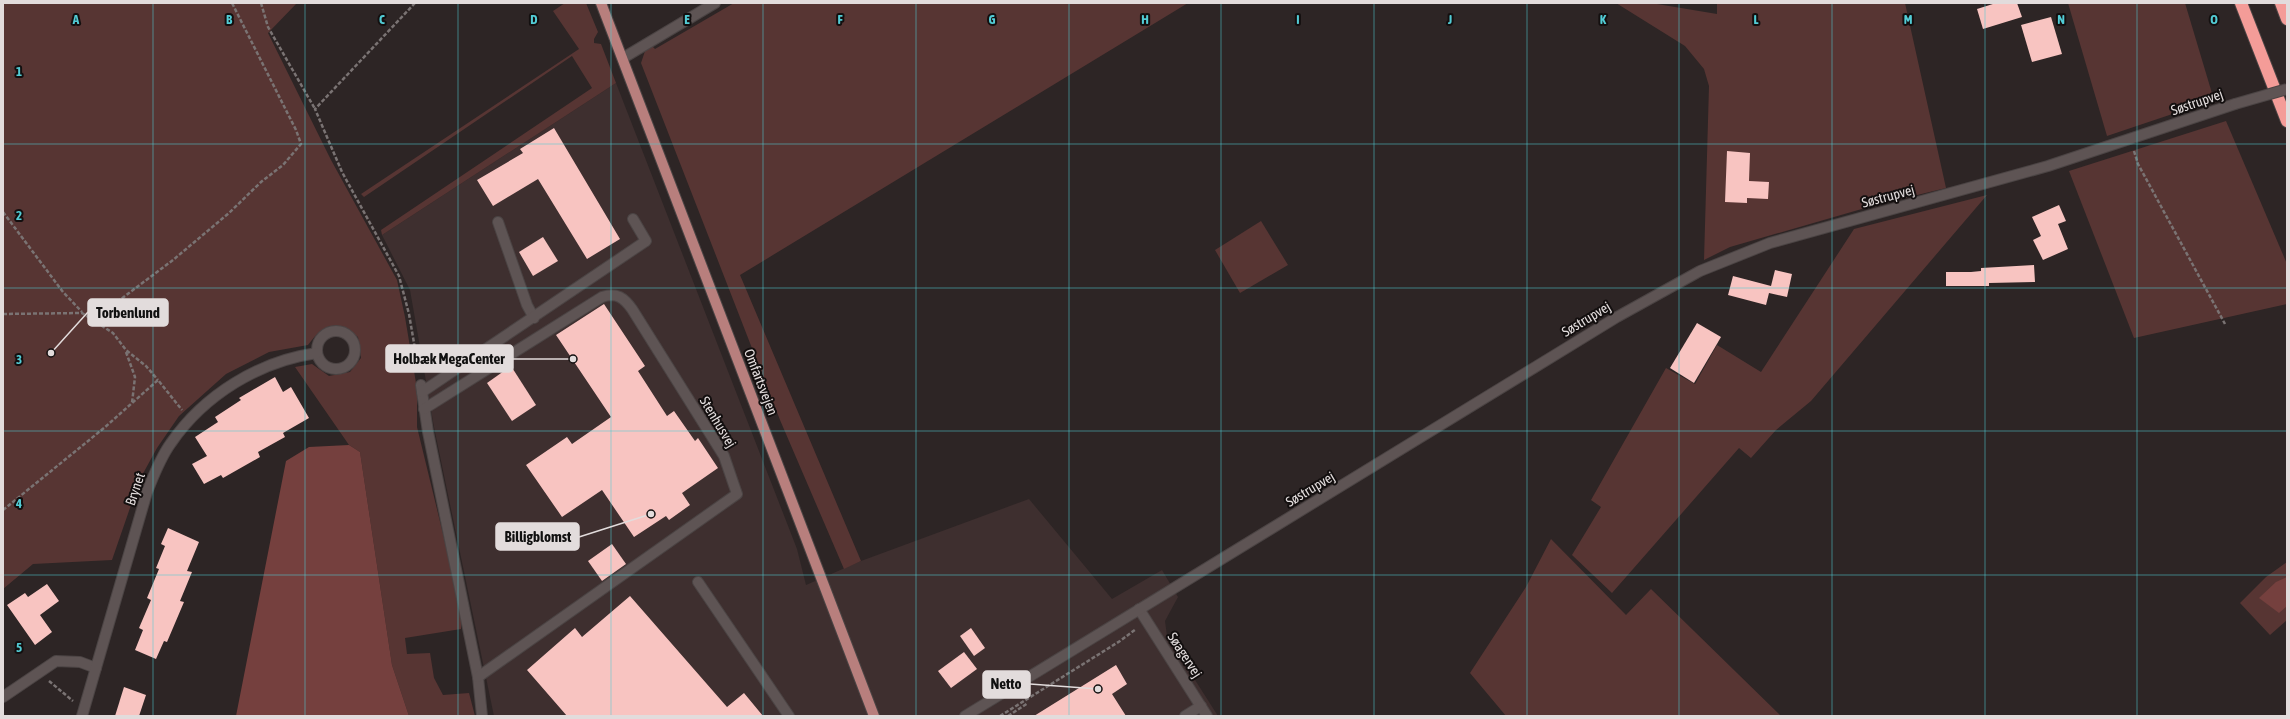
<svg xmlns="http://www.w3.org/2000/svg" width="2290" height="719" font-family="'Asap Condensed',sans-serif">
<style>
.built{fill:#3e2f2f}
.green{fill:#573533}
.water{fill:#75403e}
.building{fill:#f8c4c1}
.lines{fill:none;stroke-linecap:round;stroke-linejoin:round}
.minor-casing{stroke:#4b4444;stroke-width:12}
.major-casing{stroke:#4b4444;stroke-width:12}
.highway-casing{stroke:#4b4444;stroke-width:14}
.path{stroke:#7a7373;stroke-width:2.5;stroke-dasharray:4 2;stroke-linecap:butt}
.minor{stroke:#5e5454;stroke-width:10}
.major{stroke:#b87f7d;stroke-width:10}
.highway{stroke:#f49c98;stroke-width:12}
.minor-bridge-casing{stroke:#4b4444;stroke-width:12;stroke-linecap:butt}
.minor-bridge{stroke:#5e5454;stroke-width:10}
.grid{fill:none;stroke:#52ccd5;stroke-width:1;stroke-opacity:0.55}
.labels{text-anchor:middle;stroke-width:4;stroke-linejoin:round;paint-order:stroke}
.street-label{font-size:14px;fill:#e2dcdc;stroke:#130f0f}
.grid-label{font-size:13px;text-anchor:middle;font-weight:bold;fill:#52ccd5;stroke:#130f0f;stroke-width:4;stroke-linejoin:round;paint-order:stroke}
.leader{fill:none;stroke:#e2dcdc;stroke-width:1.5}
.callout-dot{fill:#e2dcdc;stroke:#130f0f;stroke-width:1.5}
.callout{fill:#e2dcdc;stroke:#e2dcdc;stroke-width:1.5}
.callout-label{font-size:15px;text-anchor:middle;font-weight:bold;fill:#111}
</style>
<rect width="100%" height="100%" fill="#2d2525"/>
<path class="built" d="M616,83l181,466 9,36 55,-24 168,-62 83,100 50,-29 16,27 -13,24 2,15 51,80h-724l-60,-289 -24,-137 -28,-55z"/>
<g class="green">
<path d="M3,3h294l-29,30 63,127 66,120 8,37 12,72v38l45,185 -1,17 -56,9 2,16 23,-1 4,25 9,17 26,-2 6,23h-66l-17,-51 -32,-213 -11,-7 -54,-78 17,-3 17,12 21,-4 11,-14 -3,-21c-22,-18 -34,-14 -50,8l-39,7 -43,22 -47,42 -22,32 -17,31 -28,81 -79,4 -30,25z"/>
<path d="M565,3h21l12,29 -4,7v4l7,1 15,39 -234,152 -1,-5 211,-142 -20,-32 -208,141 -3,-3 218,-145 -26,-38z"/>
<path d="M734,3h454l-448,272 121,286 -17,8 -64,-149 -139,-357 4,-12 6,-6 4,4z"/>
<path d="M1616,3h35l66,11v-11h188l41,185 -74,18 -142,41 -26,13 5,-174 -5,-17 -19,-23z"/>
<path d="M2068,3h117l29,97 -107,36z"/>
<path d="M2226,121l61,143v40l-153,34 -65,-167z"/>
<path d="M1987,195l-176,206 -35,29 -25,28 -12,-10 -127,145 -40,-38 29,-48 -10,-7 75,-132 29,16 22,-39 44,27 93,-143z"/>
<path d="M1261,221l27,44 -48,28 -25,-43z"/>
<path d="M1551,539l75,76 25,-26 130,127h-275l-36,-43 56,-86z"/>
<path d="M2287,562v58l-17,15 -30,-32 26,-26z"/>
</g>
<g class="water">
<path d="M349,445l11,7 32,213 17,51h-173l50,-255 23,-14z"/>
<path d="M2287,577v29l-8,7 -20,-15 17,-16z"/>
</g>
<g class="building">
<path d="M1996,3h21l5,14 -39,12 -6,-20z"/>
<path d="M2051,17l11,37 -30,8 -11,-37z"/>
<path d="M554,128l66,111 -33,20 -49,-80 -45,27 -16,-26 46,-27 -3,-4z"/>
<path d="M1727,151l23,2 -1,28 20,1 -1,17 -21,-1v5l-22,-1z"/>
<path d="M2059,205l7,16 -8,3 10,25 -25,11 -10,-20 8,-4 -9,-19z"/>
<path d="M543,237l15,24 -25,15 -14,-24z"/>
<path d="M2034,265l1,17 -46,1v3h-43v-14h25l10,-1v-3z"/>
<path d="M1775,270l17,4 -5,23 -18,-4 -3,12 -38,-10 5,-19 38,10z"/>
<path d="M604,304l41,62 -7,5 29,45 7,-5 21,30 3,-3 20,30 -36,25 8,12 -21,15 -3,-4 -32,21 -32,-47 -40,27 -36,-52 41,-28 5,7 39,-27 -55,-82z"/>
<path d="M1697,323l24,14 -27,46 -24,-15z"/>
<path d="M511,366l25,39 -24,16 -25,-38z"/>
<path d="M275,377l8,15 8,-5 18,31 -26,15 2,4 -27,15 2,5 -37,21 -2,-3 -17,9 -12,-20 15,-8 -12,-19 23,-15 -3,-5 26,-17 -2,-2z"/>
<path d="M168,528l31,14 -12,29 5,1 -12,29 4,1 -17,40 -3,-1 -8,18 -21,-9 8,-20 -4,-2 12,-28 -4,-2 12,-29 -3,-1 9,-22 -4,-2z"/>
<path d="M612,544l14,20 -24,17 -14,-20z"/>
<path d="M47,584l12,17 -19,14 12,17 -17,13 -28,-40 18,-12 3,4z"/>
<path d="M630,596l97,111 17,-14 19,23h-196l-40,-46 48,-42 7,9z"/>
<path d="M971,628l14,20 -11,8 -14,-20z"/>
<path d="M964,652l13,17 -26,19 -13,-17z"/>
<path d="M1116,665l11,19 -15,10 14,22h-92z"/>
<path d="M124,687l22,8 -7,21h-24z"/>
</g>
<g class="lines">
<g class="minor-casing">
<g id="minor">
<path d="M623,58l92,-55"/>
<path d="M498,222l29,83 7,13"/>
<circle cx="336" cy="350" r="19"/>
<path d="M421,385l7,47 50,245 4,39"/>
<path d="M422,392l224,-151 -13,-22"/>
<path d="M424,409l178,-112c15,-5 22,1 30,12l92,147 13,38 -259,183"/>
<path d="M698,582l91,134"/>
<path d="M1139,609l68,107"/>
<path d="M3,697l53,-36 24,1 16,6"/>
<path d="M82,716l65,-224c7,-17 13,-34 24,-49 33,-48 88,-82 146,-90"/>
<path d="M965,716l652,-399 83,-46 70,-28 278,-77 187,-62"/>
<path d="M1185,716l16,-10"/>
</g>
</g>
<g class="major-casing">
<path id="major" d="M601,3l273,713"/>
</g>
<g class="highway-casing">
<g id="highway">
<path d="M2241,3l46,118"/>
<path d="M2281,3l6,16"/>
</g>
</g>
<g class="path">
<path d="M261,3l7,24 47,82"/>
<path d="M415,3l-100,106 27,63 57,104 10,38 10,58"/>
<path d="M2134,151l4,13 87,160"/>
<path d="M3,212l60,80 19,20"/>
<path d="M3,314l79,-1 31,20 13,17 20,16 12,14"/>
<path d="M93,320l80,-60 56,-47 32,-31 22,-17 18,-21 -5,-14 -64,-127"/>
<path d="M126,352l9,25 -3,26"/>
<path d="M3,510l101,-82 54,-48 24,30"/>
<path d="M49,681l24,20"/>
<path d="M1000,716l120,-75 16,-12"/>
<path d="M1008,716l20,-13"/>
</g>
<use href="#minor" class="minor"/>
<use href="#major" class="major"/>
<use href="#highway" class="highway"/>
<g class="minor-bridge-casing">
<path id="minor-bridge" d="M2235,104l52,-15"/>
</g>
<use href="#minor-bridge" class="minor-bridge"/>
</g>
<path class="grid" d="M153,3v713M305,3v713M458,3v713M611,3v713M763,3v713M916,3v713M1069,3v713M1221,3v713M1374,3v713M1527,3v713M1679,3v713M1832,3v713M1985,3v713M2137,3v713M3,144h2284M3,288h2284M3,431h2284M3,575h2284"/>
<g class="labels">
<g class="street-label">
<text transform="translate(2197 102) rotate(-19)" y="5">Søstrupvej</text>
<text transform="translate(1888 196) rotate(-15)" y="5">Søstrupvej</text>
<text transform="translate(1586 319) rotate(-31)" y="5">Søstrupvej</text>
<text transform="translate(761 382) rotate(69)" y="5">Omfartsvejen</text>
<text transform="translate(718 422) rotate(59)" y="5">Stenhusvej</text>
<text transform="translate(135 489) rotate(-71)" y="5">Brynet</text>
<text transform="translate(1310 489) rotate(-31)" y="5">Søstrupvej</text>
<text transform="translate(1185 655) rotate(57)" y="5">Søagervej</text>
</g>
</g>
<g class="grid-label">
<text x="76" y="24">A</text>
<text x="229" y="24">B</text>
<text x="382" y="24">C</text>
<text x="534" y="24">D</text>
<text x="687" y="24">E</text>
<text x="840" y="24">F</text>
<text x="992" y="24">G</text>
<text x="1145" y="24">H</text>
<text x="1298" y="24">I</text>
<text x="1450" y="24">J</text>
<text x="1603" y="24">K</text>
<text x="1756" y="24">L</text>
<text x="1908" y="24">M</text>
<text x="2061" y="24">N</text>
<text x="2214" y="24">O</text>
<text x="19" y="76">1</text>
<text x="19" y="220">2</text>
<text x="19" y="364">3</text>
<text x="19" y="508">4</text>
<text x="19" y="652">5</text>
</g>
<path class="leader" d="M51 353L88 312M573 359L513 359M651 514L579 537M1098 689L1030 684"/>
<g class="callout-dot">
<circle cx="51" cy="353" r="4"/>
<circle cx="573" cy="359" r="4"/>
<circle cx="651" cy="514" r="4"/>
<circle cx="1098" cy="689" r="4"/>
</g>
<g class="callout">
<rect x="88" y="299" width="80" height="27" rx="4"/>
<rect x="386" y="345" width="127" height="27" rx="4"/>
<rect x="496" y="523" width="83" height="27" rx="4"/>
<rect x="983" y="671" width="47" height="27" rx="4"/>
</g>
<g class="callout-label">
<text x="128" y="318">Torbenlund</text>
<text x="449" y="364">Holbæk MegaCenter</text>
<text x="538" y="542">Billigblomst</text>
<text x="1006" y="689">Netto</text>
</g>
<rect width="2290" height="719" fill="none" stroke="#e2dcdc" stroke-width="8"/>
</svg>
